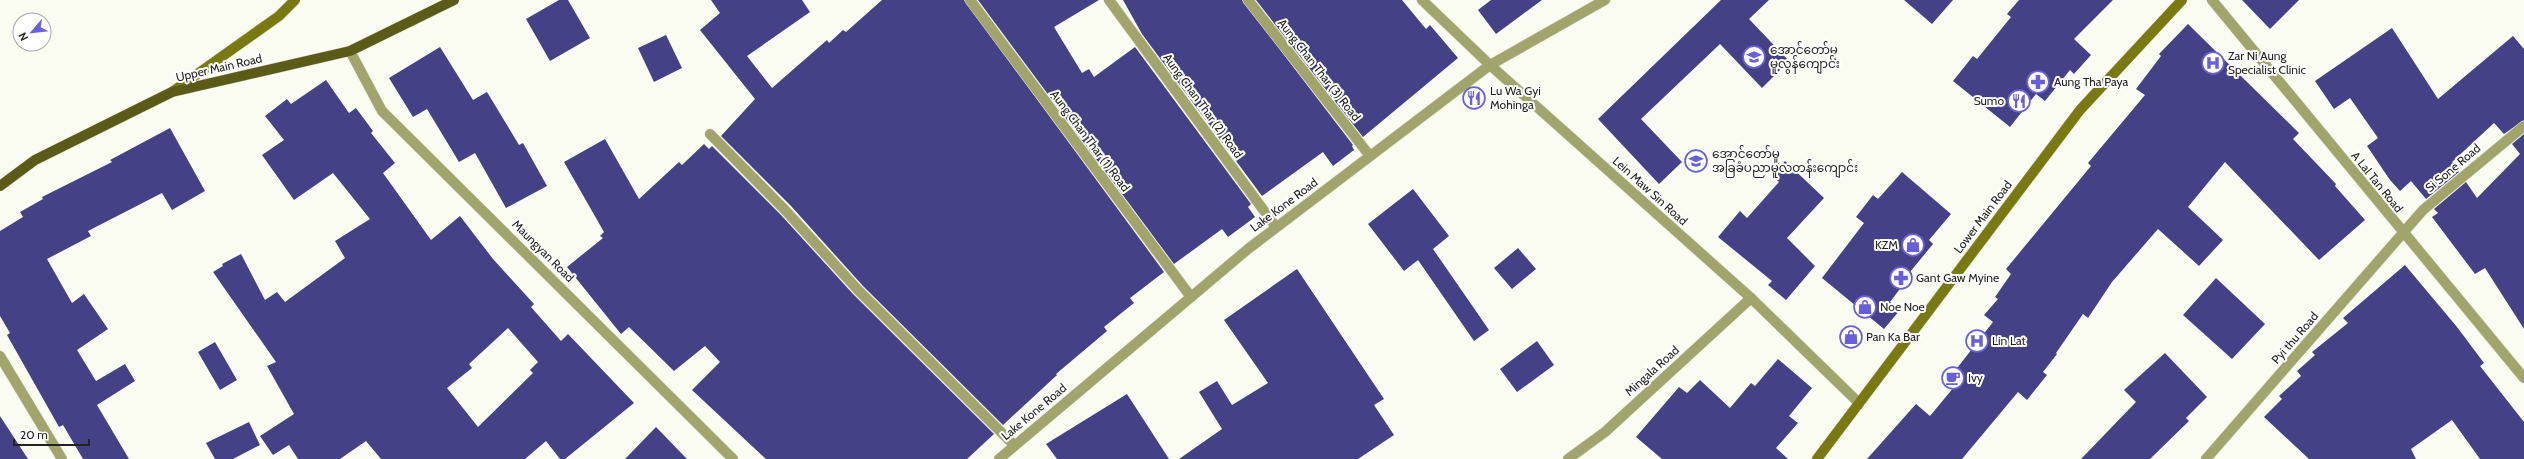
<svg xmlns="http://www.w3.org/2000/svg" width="2524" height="459" font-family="Cabin,'Noto Sans Myanmar',sans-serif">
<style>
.building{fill:#444187;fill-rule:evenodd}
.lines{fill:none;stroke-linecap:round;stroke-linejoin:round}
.street-casing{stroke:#d7d8cf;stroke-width:11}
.secondary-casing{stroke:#d7d8cf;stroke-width:11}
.primary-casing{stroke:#d7d8cf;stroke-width:11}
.street{stroke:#a1a56b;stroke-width:10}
.secondary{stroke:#787a11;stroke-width:10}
.primary{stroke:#595b16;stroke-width:10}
.labels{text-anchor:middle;stroke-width:4;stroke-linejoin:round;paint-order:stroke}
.poi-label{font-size:12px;fill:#22231f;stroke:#fff;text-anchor:start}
.street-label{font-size:12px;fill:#22231f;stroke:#fff}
</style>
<rect width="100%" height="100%" fill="#fafbf1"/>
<g class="building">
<path d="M559,0h9l22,38 -40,23 -24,-42z"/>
<path d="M711,0h91l8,12 -63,44 25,32 55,-48 2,3 14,-13 3,2 36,-32h82l200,272 -34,26 4,5 -30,24 3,4 -51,43 1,1 -54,50 -140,-139 -72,-80 -70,-70 34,-37 -55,-69 20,-17z"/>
<path d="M978,0h121l-45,27 28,46 7,-4 5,8 41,-30 116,157 -3,3 7,10 -27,20 -6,-8 -48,35z"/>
<path d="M1123,0h119l111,145 -1,1 2,4 -21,16 -10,-14 -61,44 -120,-162z"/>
<path d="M1256,0h146l24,29 4,-4 28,33 -95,79z"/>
<path d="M1491,0h51l-46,34 -18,-24z"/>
<path d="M1721,0h48l-20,19 40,42 -27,27 -42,-44 -79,75 41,43 -23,22 -61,-65z"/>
<path d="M1904,0h49l-21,24z"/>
<path d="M2019,0h94l-39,39 17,16 -17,19 -4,-4 -25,31 -9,-7 -26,33 -57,-46 20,-25 4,3 34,-42 -4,-3z"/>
<path d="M2242,0h57l-29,29z"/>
<path d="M2188,24l111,109 -6,6 43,45 -1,2 30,34 -46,40 -94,-98 -37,45 35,33 -24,26 -41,-37 -46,53 -24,36 -5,-4 -27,39 1,1 -14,18 4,3 -20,25 -9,-8 -56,67h-95l49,-55 14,12 24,-29 -7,-6 46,-59 -9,-7 14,-16 -3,-2 16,-23 -5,-5 85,-103 -3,-3 57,-68 -9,-6 25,-33 -2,-2z"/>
<path d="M2392,28l46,71 75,-63 11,13v71l-20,14 -10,-11 -42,39 7,10 -33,27 -15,-18 -11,10 -10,-11 -23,-34 11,-8 -28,-40 -16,11 -19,-28z"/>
<path d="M666,35l16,33 -28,14 -16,-34z"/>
<path d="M440,47l33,53 14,-8 32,53 4,-2 24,43 -41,22 -31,-55 -16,9 -32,-53 -14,8 -24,-39z"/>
<path d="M326,80l23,33 7,-5 17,23 -2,2 24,30 -12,10 48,67 29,-24 33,43 41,45 -3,3 30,34 7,-7 66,69 -69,56h-5l-14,-18 -21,18h-144l-15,-18 -26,18h-42l-9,-14 -16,10 -13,-19 34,-22 -27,-48 9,-4 -63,-90 10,-6 -1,-2 19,-10 24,46 12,-8 8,10 60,-44 -10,-17 35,-22 -37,-46 -39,27 -32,-45 22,-15 -19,-24 22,-17 4,5zM508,328l30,34 -8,8 3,3 -55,54 -31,-39 25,-20 -3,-4z"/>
<path d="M170,128l35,63 -33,19 -10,-17 -74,38 3,5 -44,23 25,44 12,-9 24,35 -31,21 19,31 29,-17 10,17 -38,24 32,54h-46l-20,-34 -4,2 -52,-92 3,-2 -10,-17v-85l23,-14 -3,-5 23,-13 -1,-2 70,-35 -2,-2z"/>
<path d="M2524,134v195l-39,-61 -10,6 -43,-57 6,-4 -4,-4 32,-27 11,16 43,-44 -8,-10z"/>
<path d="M605,139l34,60 40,-37 3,3 22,-21 5,5 3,-3 69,69 72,79 141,140 -27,25h-201l-74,-69 28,-28 -15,-16 -31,25 -45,-44 -8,7 -54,-67 36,-29 -3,-2 4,-4 -40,-70z"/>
<path d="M1785,161l39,37 -37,40 28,28 -29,34 -18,-15 4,-4 -54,-44 22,-26 7,7 32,-36 -7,-7z"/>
<path d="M1902,172l49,42 -22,26 4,4 -23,28 2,1 -22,29 10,8 -16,19 -62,-51 42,-55 -8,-6 17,-22 5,4z"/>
<path d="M1413,189l36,47 -16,13 56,81 -15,11 -56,-81 -14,11 -36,-47z"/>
<path d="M1518,248l18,21 -24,20 -18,-21z"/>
<path d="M2405,265l52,62 27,36 -4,3 44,56v37h-44l-28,-39 -41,29 5,10h-107l-45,-42 18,-18 -3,-3 22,-20 -4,-5 18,-16 -3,-3 36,-29 -5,-5z"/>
<path d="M1297,269l87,130 -10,6 20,30 -36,24h-179l43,-30 -23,-37 18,-11 15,24 36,-22 -44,-63z"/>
<path d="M2216,278l49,46 -33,35 -49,-44z"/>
<path d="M1537,341l17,24 -37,27 -17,-23z"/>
<path d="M215,342l22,38 -17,10 -22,-38z"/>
<path d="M2165,353l42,44 -21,21 3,3 -39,38h-69l55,-57 -12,-12z"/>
<path d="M1778,359l34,29 -23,28 9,7 -22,25 12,11h-126l-26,-22 43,-50 8,6 13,-13 30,28 21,-25 4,3z"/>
<path d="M1127,394l42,65h-112l-11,-15z"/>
<path d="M0,416l28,43h-28z"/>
<path d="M249,422l11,23 -27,14h-18l-9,-16z"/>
<path d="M656,427l31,32h-62z"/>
</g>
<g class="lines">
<g class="street-casing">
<g id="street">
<path d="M970,0l221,297"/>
<path d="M1109,0l167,227"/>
<path d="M1248,0l122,156"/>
<path d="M1422,0l68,65 261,233 108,105"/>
<path d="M2212,0l312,378"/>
<path d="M350,51l32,60 351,348"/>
<path d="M710,134l76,77 72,79 156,155"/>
<path d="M0,356l62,103"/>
<path d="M999,459l249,-210 242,-184 115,-65"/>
<path d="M1568,459l37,-27 146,-134"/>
<path d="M2206,459l217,-249 101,-84"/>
</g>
</g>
<g class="secondary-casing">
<g id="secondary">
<path d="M172,92l107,-76 16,-16"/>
<path d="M1817,459l263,-349 102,-110"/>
</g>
</g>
<g class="primary-casing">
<path id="primary" d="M0,186l35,-26 137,-68 178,-41 104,-51"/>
</g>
<use href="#street" class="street"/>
<use href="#secondary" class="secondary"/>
<use href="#primary" class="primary"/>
</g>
<defs>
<g id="school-ring" transform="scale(1.15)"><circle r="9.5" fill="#fff" stroke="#6960d9" stroke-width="1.5"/><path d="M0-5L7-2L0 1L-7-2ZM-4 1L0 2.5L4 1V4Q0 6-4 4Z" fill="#6960d9"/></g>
<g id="hospital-ring" transform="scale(1.15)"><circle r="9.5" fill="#fff" stroke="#6960d9" stroke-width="1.5"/><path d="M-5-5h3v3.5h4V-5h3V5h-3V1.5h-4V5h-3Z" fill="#6960d9"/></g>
<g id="pharmacy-ring" transform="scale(1.15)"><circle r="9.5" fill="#fff" stroke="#6960d9" stroke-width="1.5"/><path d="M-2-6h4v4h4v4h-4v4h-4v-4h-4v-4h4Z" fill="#6960d9"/></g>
<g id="restaurant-ring" transform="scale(1.15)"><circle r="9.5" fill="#fff" stroke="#6960d9" stroke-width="1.5"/><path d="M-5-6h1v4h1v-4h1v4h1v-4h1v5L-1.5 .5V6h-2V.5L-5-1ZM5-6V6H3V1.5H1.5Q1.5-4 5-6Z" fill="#6960d9"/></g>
<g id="shop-ring" transform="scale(1.15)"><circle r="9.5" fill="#fff" stroke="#6960d9" stroke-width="1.5"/><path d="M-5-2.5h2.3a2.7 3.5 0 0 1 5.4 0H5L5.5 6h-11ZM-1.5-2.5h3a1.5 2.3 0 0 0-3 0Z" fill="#6960d9"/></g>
<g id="cafe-ring" transform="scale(1.15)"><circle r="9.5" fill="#fff" stroke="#6960d9" stroke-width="1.5"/><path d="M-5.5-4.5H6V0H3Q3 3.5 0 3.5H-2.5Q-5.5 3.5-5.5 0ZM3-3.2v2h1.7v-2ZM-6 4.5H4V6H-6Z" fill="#6960d9"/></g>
</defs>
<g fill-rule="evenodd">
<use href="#school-ring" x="1754" y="57"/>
<use href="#hospital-ring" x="2213" y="63"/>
<use href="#pharmacy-ring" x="2038" y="82"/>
<use href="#restaurant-ring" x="1474" y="98"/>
<use href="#restaurant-ring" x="2019" y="101"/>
<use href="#school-ring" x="1696" y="161"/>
<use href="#shop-ring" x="1913" y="245"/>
<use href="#pharmacy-ring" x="1901" y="278"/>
<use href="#shop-ring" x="1865" y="307"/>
<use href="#shop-ring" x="1851" y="337"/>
<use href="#hospital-ring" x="1977" y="341"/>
<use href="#cafe-ring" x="1953" y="378"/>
</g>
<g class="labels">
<g class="poi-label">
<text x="1770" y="54">အောင်တော်မူ<tspan x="1770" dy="14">မူလွန်ကျောင်း</tspan></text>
<text x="2228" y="60">Zar Ni Aung<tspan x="2228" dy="14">Specialist Clinic</tspan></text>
<text x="2054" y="86">Aung Tha Paya</text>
<text x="1490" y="95">Lu Wa Gyi<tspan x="1490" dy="14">Mohinga</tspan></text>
<text x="2004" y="105" text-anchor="end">Sumo</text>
<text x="1712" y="158">အောင်တော်မူ<tspan x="1712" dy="14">အခြခံပညာမူလတန်းကျောင်း</tspan></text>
<text x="1898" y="249" text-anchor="end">KZM</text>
<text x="1916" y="282">Gant Gaw Myine</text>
<text x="1880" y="311">Noe Noe</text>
<text x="1866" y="341">Pan Ka Bar</text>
<text x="1992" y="345">Lin Lat</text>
<text x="1968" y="382">Ivy</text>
</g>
<g class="street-label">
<text transform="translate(219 68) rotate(-13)" y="4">Upper Main Road</text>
<text transform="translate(1319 70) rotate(52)" y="4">Aung Chan Thar (3) Road</text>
<text transform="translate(1203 106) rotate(54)" y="4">Aung Chan Thar (2) Road</text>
<text transform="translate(1090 141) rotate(53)" y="4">Aung Chan Thar (1) Road</text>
<text transform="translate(2453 168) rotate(-40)" y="4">Si Sone Road</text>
<text transform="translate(2377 182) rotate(51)" y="4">A Lal Tan Road</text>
<text transform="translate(1650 191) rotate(42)" y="4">Lein Maw Sin Road</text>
<text transform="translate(1284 205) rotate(-37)" y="4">Lake Kone Road</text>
<text transform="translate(1983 217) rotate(-53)" y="4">Lower Main Road</text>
<text transform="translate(543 251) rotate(45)" y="4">Maungyan Road</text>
<text transform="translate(2295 338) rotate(-49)" y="4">Pyi thu Road</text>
<text transform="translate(1652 371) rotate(-42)" y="4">Mingala Road</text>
<text transform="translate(1034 412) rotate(-40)" y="4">Lake Kone Road</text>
</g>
</g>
<g transform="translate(32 32) rotate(242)"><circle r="19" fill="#ffffff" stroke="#a7a7a5"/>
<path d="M0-3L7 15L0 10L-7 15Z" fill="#6960d9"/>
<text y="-6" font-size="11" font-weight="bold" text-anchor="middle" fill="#22231f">N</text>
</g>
<path d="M14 439v6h75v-6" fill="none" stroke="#22231f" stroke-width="2"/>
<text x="20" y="439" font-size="12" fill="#22231f" stroke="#ffffff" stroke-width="3" paint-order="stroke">20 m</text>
</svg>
